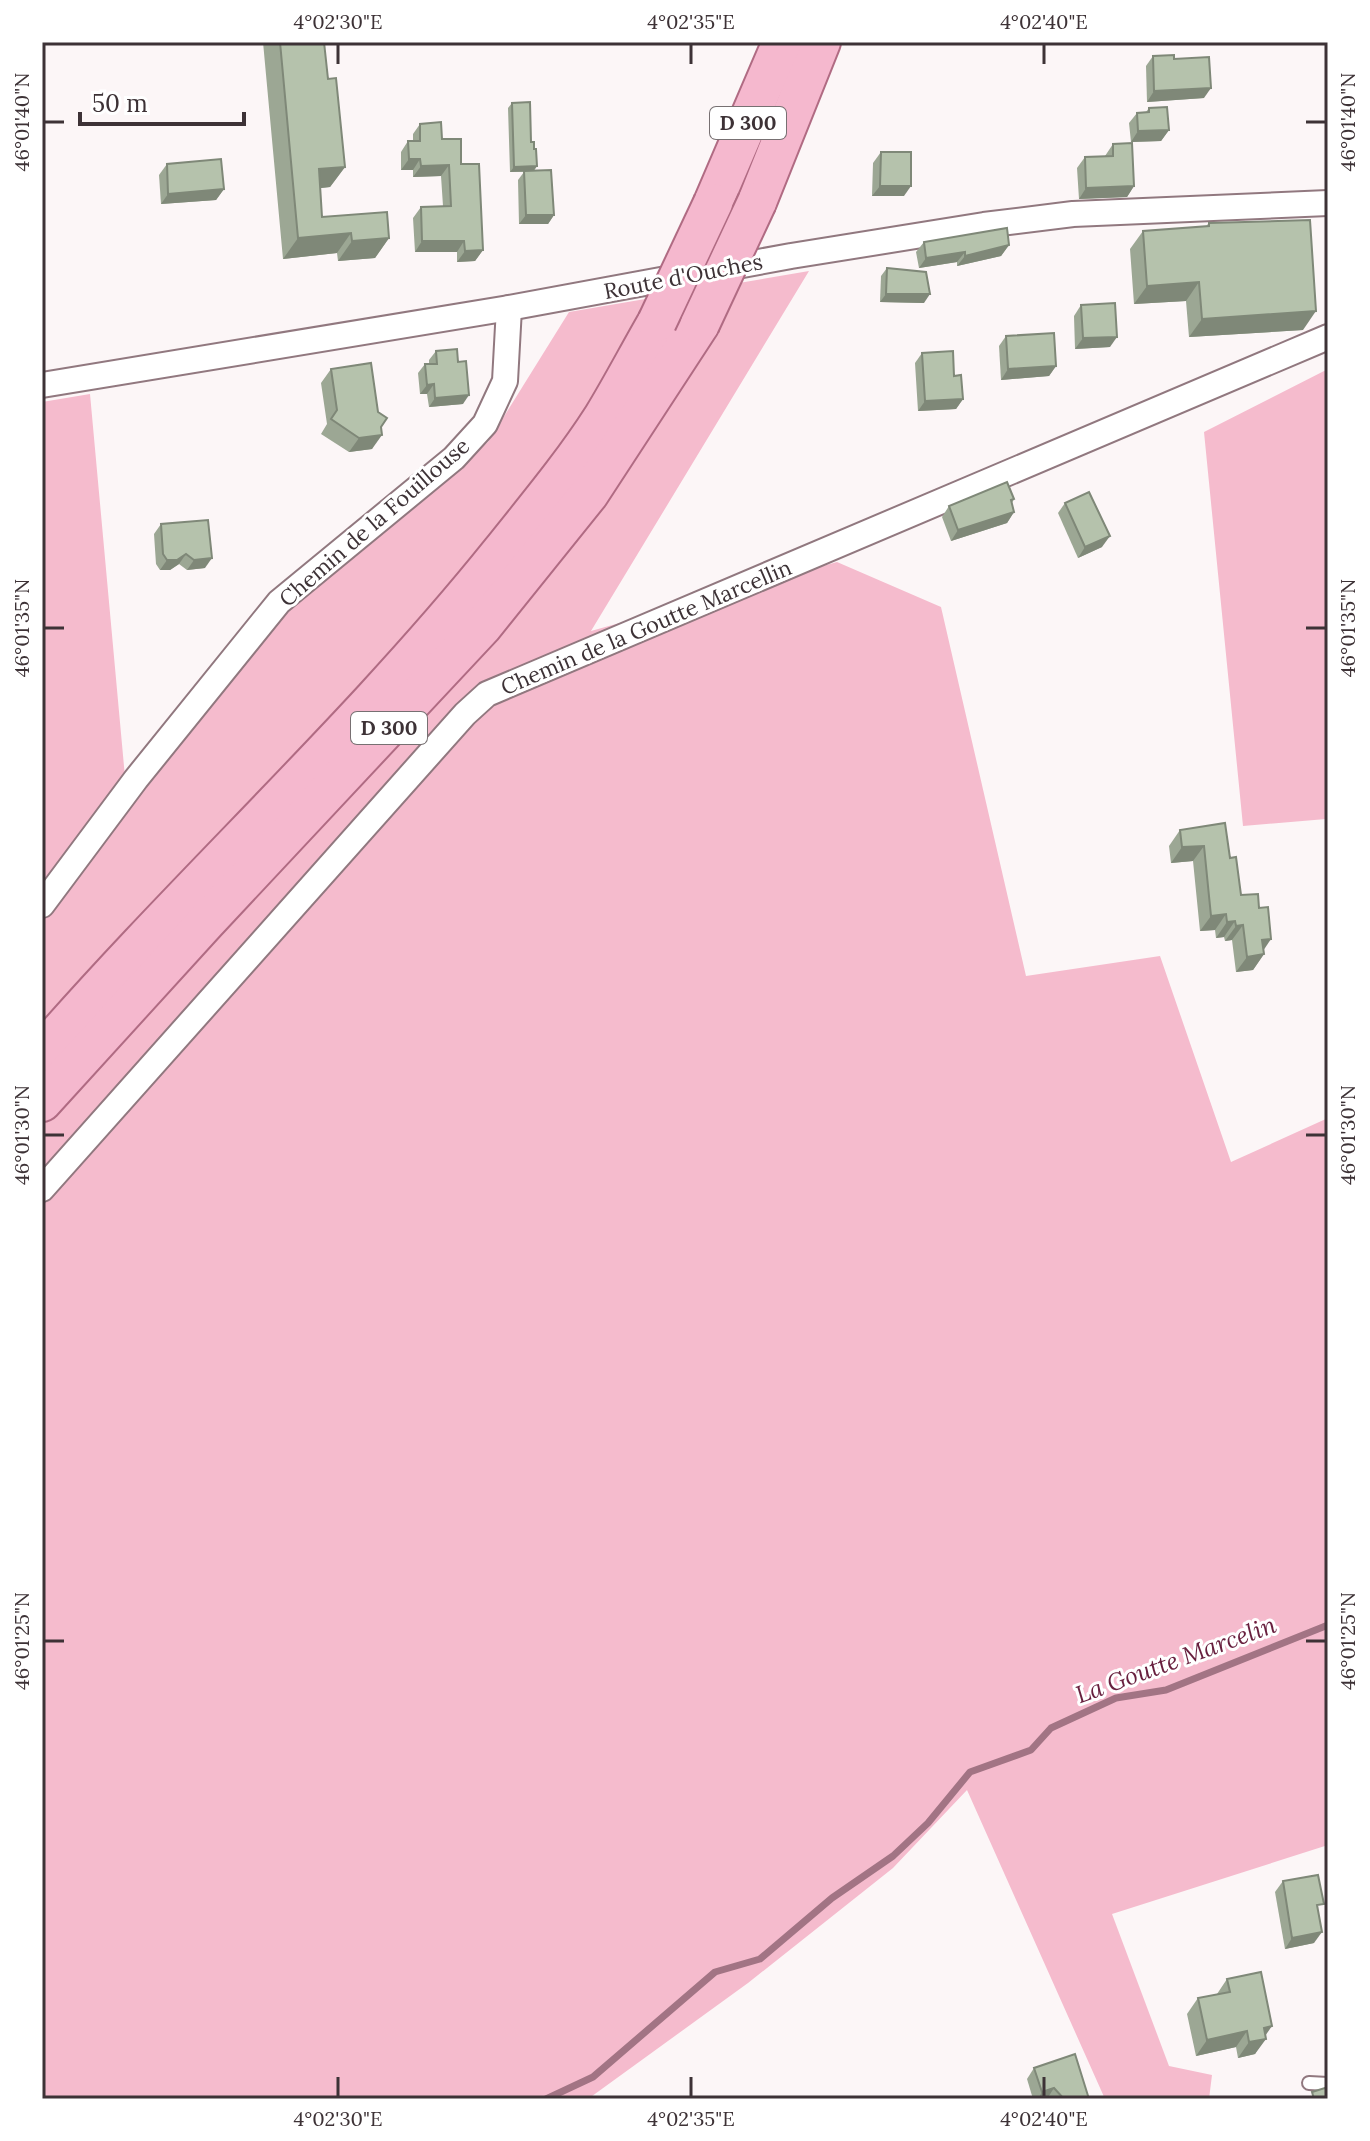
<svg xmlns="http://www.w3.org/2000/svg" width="1370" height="2141" font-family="Lora,serif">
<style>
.green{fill:#f5bbcd}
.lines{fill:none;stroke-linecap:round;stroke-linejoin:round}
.stream{stroke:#a27484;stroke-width:7}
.service-casing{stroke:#91787f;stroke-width:16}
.minor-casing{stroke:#91787f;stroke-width:28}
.primary-casing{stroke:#b06b83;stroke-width:42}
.service{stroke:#fff;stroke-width:12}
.minor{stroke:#fff;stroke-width:24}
.primary{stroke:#f5b8ce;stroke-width:38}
.primary-bridge-casing{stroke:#b06b83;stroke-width:42;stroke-linecap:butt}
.primary-bridge{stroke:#f5b8ce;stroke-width:38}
.wall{fill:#9ca794}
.shaded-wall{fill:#7f8878}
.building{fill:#b5c2ac;stroke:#7f8878;stroke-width:2}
.ticks{fill:none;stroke:#3d3236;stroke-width:3}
.labels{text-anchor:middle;stroke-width:6;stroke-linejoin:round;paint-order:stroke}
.shield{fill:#fff;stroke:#777072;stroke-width:2}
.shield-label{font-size:20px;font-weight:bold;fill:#3d3236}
.street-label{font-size:22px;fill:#3d3236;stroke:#fff}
.water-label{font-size:24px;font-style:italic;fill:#681f3e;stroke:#fff}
.neatline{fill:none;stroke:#3d3236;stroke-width:3}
.ticks-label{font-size:20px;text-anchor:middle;fill:#3d3236}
</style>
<rect width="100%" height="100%" fill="#fcf6f7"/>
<g class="green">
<path d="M809,271l-218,360 246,-69 104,45 85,369 134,-20 71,206 97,-44v727l-216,69 57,152 43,9 -3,24h-104l-138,-309 -74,78 -145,115 -160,116h-546v-1697l48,-8 37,405 155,-190 206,-167 81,-130z"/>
<path d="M1328,369v454l-2,-4 -83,7 -39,-394z"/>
</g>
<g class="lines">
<path class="stream" d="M546,2099l47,-22 122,-105 45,-13 72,-61 61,-42 35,-33 42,-51 61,-22 20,-22 65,-30 50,-8 162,-65"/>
<g class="service-casing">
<path id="service" d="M1309,2083l19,1"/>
</g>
<g class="minor-casing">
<g id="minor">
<path d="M42,385l467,-77 282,-52 193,-31 89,-11 255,-11"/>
<path d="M42,905l94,-126 143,-177 175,-144 31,-34 20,-43 4,-73"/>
<path d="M42,1189l423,-475 22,-20 841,-357"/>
</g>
</g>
<g class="primary-casing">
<g id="primary">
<path d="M757,202l64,-160"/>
<path d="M713,203l69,-161"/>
<path d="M42,1052c149,-171 317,-323 459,-500 35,-44 72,-88 102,-135 19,-31 36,-64 54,-95"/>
<path d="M42,1102l163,-179 277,-296 107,-133 111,-170"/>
</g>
</g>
<use href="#service" class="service"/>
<use href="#minor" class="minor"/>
<use href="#primary" class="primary"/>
<g class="primary-bridge-casing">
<g id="primary-bridge">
<path d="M657,322l56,-119"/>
<path d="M700,324l57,-122"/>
</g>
</g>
<use href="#primary-bridge" class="primary-bridge"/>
</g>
<g class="wall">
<path d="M263,42h61l4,37 17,88 -15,20 -10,1 2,29 67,21 -14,20 -37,3 -1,-8 -54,6z"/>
<path d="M1153,56l21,3 30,39 -57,4 -1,-36z"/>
<path d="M512,103l25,63 -3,5 20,44 -6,9h-29l-1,-44 6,-8h-14l-2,-64z"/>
<path d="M1149,108l20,22 -8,11 -30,1 -2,-19 8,-10 9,-1z"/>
<path d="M420,124l22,15 19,25 22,86 -8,11 -18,1v-10h-42l-2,-34 8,-11 22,-1 -2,-30 -28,1v-7h-12v-18l7,-11h5v-7z"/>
<path d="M1113,144l21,42 -7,11 -48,2 -2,-31 8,-11 20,-1z"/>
<path d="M881,152l23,44h-32l1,-33z"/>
<path d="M167,164l57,25 -8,11 -55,4 -2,-29z"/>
<path d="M1209,223l94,107 -114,7 -3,-36 -52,3 -4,-55 13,-18 63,-5z"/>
<path d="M924,242l85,3 -8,11 -44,10v-4l-38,6 -3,-16z"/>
<path d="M887,268l37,35 -44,-1 1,-26z"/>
<path d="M1081,305l29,42 -35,2 -1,-33z"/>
<path d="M1006,336l50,30 -7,10 -48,4 -2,-34z"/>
<path d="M436,351l27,53 -34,3 -2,-13h-7l-2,-21 7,-9h4v-4z"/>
<path d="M922,353l32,23 9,23 -7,10 -38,2 -3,-48z"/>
<path d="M331,369l50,58 -9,22 -23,3 -28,-18 6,-10 -6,-41z"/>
<path d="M1014,499l-2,4 2,9 -7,11 -56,18 -9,-24 7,-11z"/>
<path d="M1065,503l37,44 -24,11 -20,-45z"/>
<path d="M161,524l44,44 -18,2 -8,-6 -9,6h-10l-4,-6 -2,-30z"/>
<path d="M1180,830l50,28 11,37 23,55v4l-11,16 -17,2 -4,-32 -7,1 -1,-4 -8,1 -1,-8 -15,1 -7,-70 -22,2 -2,-17z"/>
<path d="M1283,1881l35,31 -4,31 -29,6 -10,-57z"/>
<path d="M1227,1979l39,56 -11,19 -17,4 -2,-11 -40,9 -9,-42 11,-16 19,-4z"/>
<path d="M1034,2068l55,31h-56l-6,-20z"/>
</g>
<g class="shaded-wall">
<path d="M1211,88l-7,10 -57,4 7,-11z"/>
<path d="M1169,130l-8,11 -30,1 7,-11z"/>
<path d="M409,159h11l-7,11h-12z"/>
<path d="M449,165l-8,11 -28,1 8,-11z"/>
<path d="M537,166l-4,5 -23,1 4,-5z"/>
<path d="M345,167l-15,20 -26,3 15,-21z"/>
<path d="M880,186h31l-7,10h-32z"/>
<path d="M1134,186l-7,11 -48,2 7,-11z"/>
<path d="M224,189l-8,11 -55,4 7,-10z"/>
<path d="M526,215h28l-6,9h-29z"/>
<path d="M351,233l-14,20 -54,6 15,-21z"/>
<path d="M389,238l-14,20 -37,3 14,-20z"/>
<path d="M422,241h42l-7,11h-42z"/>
<path d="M1009,245l-8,11 -44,10 8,-10z"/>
<path d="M483,250l-8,11 -18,1 8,-11z"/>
<path d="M965,252l-8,10 -38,6 7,-10z"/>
<path d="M1199,282l-13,19 -52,3 13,-18z"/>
<path d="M886,294h44l-6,9 -44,-1z"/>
<path d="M1316,311l-13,19 -114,7 13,-18z"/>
<path d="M1117,337l-7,10 -35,2 8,-11z"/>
<path d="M1056,366l-7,10 -48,4 7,-11z"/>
<path d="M434,384l-7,10h-7l7,-9z"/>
<path d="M469,395l-6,9 -34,3 6,-9z"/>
<path d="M963,399l-7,10 -38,2 7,-10z"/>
<path d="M382,435l-10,14 -23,3 10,-14z"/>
<path d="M1014,512l-7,11 -56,18 7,-11z"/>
<path d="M1110,536l-8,11 -24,11 7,-11z"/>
<path d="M186,554l-7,10 -9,6h-10l7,-10z"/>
<path d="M212,558l-7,10 -18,2 7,-10z"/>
<path d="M1204,846l-11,15 -22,2 11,-16z"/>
<path d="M1226,914l-11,16 -15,1 11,-15z"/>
<path d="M1235,921l-11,16 -8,1 11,-16z"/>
<path d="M1243,925l-11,15 -7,1 11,-15z"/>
<path d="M1271,939l-10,15 1,-14z"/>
<path d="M1264,954l-11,16 -17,2 11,-15z"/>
<path d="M1322,1932l-8,11 -29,6 7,-11z"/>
<path d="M1272,2026l-9,13h3l-11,15 -17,4 11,-16 15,-14z"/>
<path d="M1247,2031l-11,16 -40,9 11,-16z"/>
<path d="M1054,2088l-7,11h-9l4,-7z"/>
</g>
<g class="building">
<path d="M280,42h44l4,37 8,-1 9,89 -26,2 3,48 65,-5 2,26 -37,3 -1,-8 -53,5z"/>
<path d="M1174,55v4l35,-2 2,31 -57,3 -1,-35z"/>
<path d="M530,102l1,40h3v7h2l1,17 -23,1 -2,-64z"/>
<path d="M1167,107l2,23 -31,1 -1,-18 12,-1v-4z"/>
<path d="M441,122l1,17h19v25h18l4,86 -18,1 -1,-10h-42l-1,-34 30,-1 -2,-41 -28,1 -1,-7h-11l-1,-18h12v-17z"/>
<path d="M1132,143l2,43 -48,2 -1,-31 28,-1v-12z"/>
<path d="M881,152h30v34h-31z"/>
<path d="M221,159l3,30 -56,5 -1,-30z"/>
<path d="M551,170l3,45h-28l-2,-44z"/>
<path d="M1310,220l6,91 -114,8 -3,-37 -52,4 -4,-55 66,-5v-3z"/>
<path d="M1007,228l2,17 -44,11v-4l-39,6 -2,-16z"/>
<path d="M887,268l39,4 4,22h-44z"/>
<path d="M1115,303l2,34 -34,1 -2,-33z"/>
<path d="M1054,333l2,33 -48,3 -2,-33z"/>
<path d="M457,349l1,13 8,-1 3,34 -34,3 -1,-14 -7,1 -2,-21h12l-1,-13z"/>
<path d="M953,351l1,25 7,-1 2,24 -38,2 -3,-48z"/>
<path d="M371,363l7,49 9,6 -6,9 1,8 -23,3 -28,-19 6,-9 -6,-41z"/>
<path d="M1007,482l7,17 -3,1 3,12 -56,18 -9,-24z"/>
<path d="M1089,492l21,44 -25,11 -20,-44z"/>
<path d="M208,520l4,38 -18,2 -8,-6 -9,6h-10l-4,-6 -2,-30z"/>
<path d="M1225,823l5,35 6,-1 5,38 17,-1 1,14 9,-1 3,32 -9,1 2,14 -17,3 -4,-32 -7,1 -1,-5 -8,1 -1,-8 -15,2 -7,-70 -22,1 -2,-17z"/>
<path d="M1318,1875l6,29 -7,1 5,27 -30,6 -9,-57z"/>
<path d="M1261,1972l11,54 -8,2 2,11 -17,3 -2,-11 -40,9 -9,-42 32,-6 -3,-13z"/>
<path d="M1075,2054l14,45h-25l-10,-11 -12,4 -8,-24z"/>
<path d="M1328,2087v12h-14l-2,-7z"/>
</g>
<path class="ticks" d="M338,44v20M691,44v20M1044,44v20M44,122h20M1306,122h20M44,628h20M1306,628h20M44,1135h20M1306,1135h20M44,1641h20M1306,1641h20M338,2077v20M691,2077v20M1044,2077v20"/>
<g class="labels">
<g class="shield">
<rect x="710" y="107" width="76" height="32" rx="6"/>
<rect x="351" y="712" width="76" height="32" rx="6"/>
</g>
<g class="shield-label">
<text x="748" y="130">D 300</text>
<text x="389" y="735">D 300</text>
</g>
<g class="street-label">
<text transform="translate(683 276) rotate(-11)" y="8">Route d'Ouches</text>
<text transform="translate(374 522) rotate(-41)" y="8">Chemin de la Fouillouse</text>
<text transform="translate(646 627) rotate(-23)" y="8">Chemin de la Goutte Marcellin</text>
</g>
<g class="water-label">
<text transform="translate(1176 1660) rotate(-20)" y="8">La Goutte Marcelin</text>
</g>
</g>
<rect width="1370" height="2141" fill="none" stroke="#ffffff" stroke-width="88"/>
<path d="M80 112v12h164v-12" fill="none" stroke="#3d3236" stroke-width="4"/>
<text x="92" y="112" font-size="24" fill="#3d3236" stroke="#ffffff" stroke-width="6" paint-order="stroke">50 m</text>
<rect x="44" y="44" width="1282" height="2053" class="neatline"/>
<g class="ticks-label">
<text x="338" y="29">4°02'30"E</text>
<text x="691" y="29">4°02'35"E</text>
<text x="1044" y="29">4°02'40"E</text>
<text transform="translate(22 122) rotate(-90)" y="7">46°01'40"N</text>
<text transform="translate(1348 122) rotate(-90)" y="7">46°01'40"N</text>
<text transform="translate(22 628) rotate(-90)" y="7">46°01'35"N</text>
<text transform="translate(1348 628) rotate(-90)" y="7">46°01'35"N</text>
<text transform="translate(22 1135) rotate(-90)" y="7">46°01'30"N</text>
<text transform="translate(1348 1135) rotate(-90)" y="7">46°01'30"N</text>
<text transform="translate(22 1641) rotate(-90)" y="7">46°01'25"N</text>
<text transform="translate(1348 1641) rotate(-90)" y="7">46°01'25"N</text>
<text x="338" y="2126">4°02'30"E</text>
<text x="691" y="2126">4°02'35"E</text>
<text x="1044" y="2126">4°02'40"E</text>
</g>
</svg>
